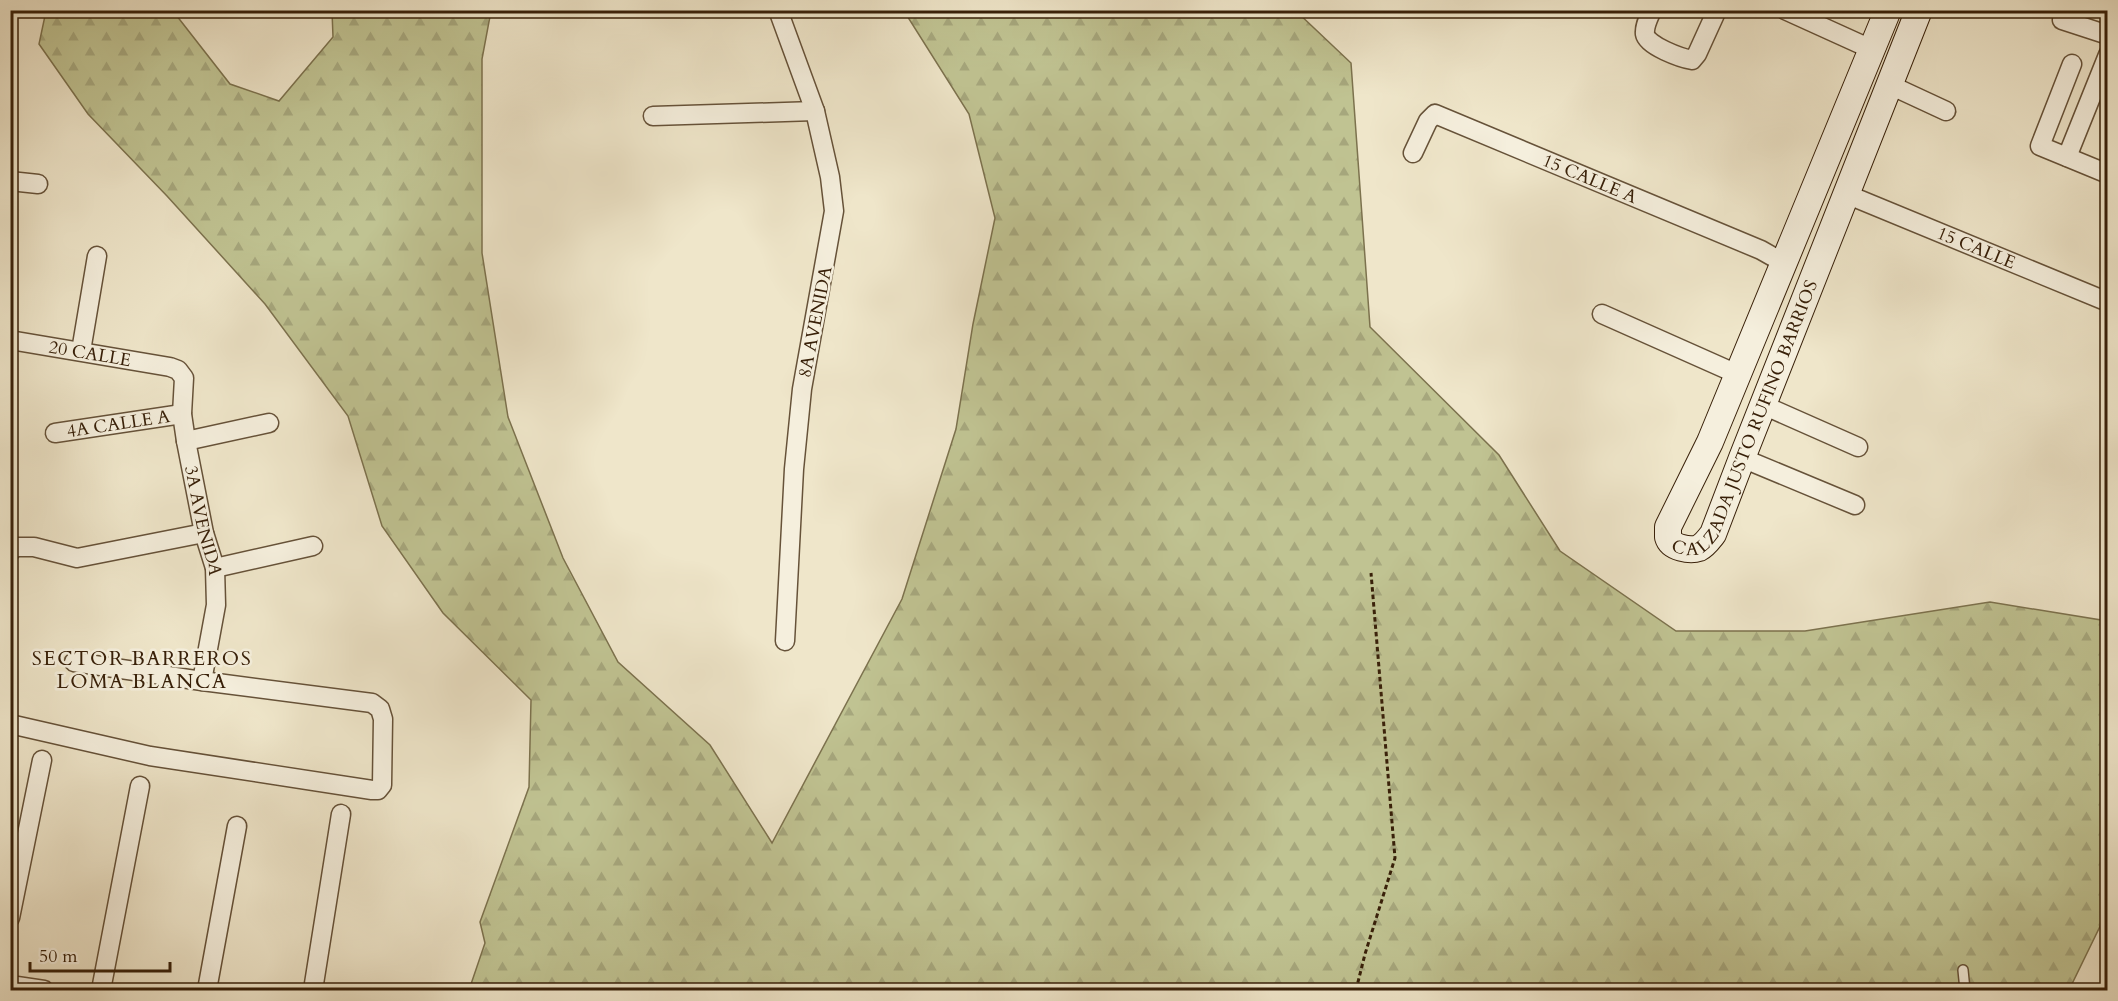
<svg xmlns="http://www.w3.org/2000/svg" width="2118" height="1001" font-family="Cardo,serif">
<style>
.forest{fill:url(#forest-firs);stroke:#7c724e;stroke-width:1.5}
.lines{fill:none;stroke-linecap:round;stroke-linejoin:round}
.lane-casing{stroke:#665239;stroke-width:12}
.street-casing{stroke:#665239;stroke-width:21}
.secondary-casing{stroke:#382009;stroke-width:28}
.path{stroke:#382009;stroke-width:3;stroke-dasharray:4.5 3;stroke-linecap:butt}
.lane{stroke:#f5efdd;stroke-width:9}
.street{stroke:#f5efdd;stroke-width:18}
.secondary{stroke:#f5efdd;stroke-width:26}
.labels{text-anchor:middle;stroke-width:5;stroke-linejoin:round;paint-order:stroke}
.street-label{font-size:18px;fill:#382009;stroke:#f5efdd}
.neighbourhood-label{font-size:20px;letter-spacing:1.5px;fill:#382009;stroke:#f5efdd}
</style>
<defs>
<pattern id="forest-firs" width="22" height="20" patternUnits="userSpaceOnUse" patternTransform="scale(1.5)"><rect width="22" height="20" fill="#c0c392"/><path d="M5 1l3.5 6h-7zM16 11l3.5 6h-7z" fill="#a6a77d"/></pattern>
</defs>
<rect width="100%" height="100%" fill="#efe6ca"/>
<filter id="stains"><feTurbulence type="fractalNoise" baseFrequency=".00333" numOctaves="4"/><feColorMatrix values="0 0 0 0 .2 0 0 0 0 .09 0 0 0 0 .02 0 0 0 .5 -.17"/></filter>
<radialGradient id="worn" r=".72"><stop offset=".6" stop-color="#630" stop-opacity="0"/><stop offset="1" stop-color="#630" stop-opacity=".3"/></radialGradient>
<path class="forest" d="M46,11h127l57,73 49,17 54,-64 -1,-26h159l-9,48v194l26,164 55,141 55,104 92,83 62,98 130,-244 54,-170 17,-105 22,-106 -26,-104 -65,-103h392l55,52 19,264 129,128 61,96 116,80h129l185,-29 117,19v291l-38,78h-1600l16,-47 -5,-21 49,-135 2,-87 -88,-87 -61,-87 -34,-110 -83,-112 -98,-108 -79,-82 -49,-70z"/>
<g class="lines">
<g class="lane-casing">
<path id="lane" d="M1963,970l2,20"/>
</g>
<g class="street-casing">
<g id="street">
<path d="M778,10l37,101 15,66 4,34 -32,178 -8,80 -9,172"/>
<path d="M1652,10c-3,7 -8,16 -7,24 2,12 36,24 47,26l5,-6 20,-44"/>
<path d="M1785,10l86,39"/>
<path d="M2066,10l-4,10 46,15"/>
<path d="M2072,64l-32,82 68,28"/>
<path d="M1890,85l56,26"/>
<path d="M653,116l162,-5"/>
<path id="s1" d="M1413,153l15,-32 7,-7 326,136 23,13"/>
<path d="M2067,157l41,-102"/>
<path d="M10,181l28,3"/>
<path id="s2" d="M1846,194l262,108"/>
<path d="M1602,314l135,60"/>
<path id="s3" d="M10,340l160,27 8,3 6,8 -2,36 4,27 18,92 11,35 1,37 -14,76"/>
<path d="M81,351l16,-95"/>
<path d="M1763,405l95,42"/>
<path id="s4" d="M55,433l127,-19"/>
<path d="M186,441l83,-18"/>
<path d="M1742,458l113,47"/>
<path d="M10,552l5,-5h19l43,11 127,-25"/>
<path d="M215,568l98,-22"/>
<path d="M10,724l140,32 222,34h6l4,-5 1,-66 -3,-10 -8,-6 -170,-22 -128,-19"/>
<path d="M10,918l32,-158"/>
<path d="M10,985l34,5"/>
<path d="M101,990l39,-204"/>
<path d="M207,990l30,-164"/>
<path d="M313,990l28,-176"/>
</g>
</g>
<g class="secondary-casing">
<g id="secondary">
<path id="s5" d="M1888,10l-178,432 -42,85c0,2 0,9 0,10 3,11 22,14 31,11 6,-3 10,-9 14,-14l29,-76 177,-448"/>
</g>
</g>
<path class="path" d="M1356,990l9,-36 30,-96 -24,-285"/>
<use href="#lane" class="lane"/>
<use href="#street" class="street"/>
<use href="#secondary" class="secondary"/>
</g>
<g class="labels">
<g class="street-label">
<text dy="6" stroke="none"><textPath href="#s1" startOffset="213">15 CALLE A</textPath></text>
<text dy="6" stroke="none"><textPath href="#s2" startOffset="141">15 CALLE</textPath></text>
<text transform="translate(815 322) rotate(-79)" y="6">8A AVENIDA</text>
<text dy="6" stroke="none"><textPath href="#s3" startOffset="81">20 CALLE</textPath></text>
<text dy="6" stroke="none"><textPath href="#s5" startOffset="740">CALZADA JUSTO RUFINO BARRIOS</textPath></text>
<text dy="6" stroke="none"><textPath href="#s4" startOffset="64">4A CALLE A</textPath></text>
<text dy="6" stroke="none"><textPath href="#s3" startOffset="326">3A AVENIDA</textPath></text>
</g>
<g class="neighbourhood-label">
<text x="142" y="665">SECTOR BARREROS<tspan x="142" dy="23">LOMA BLANCA</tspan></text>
</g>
</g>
<rect width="2118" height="1001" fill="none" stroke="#efe6ca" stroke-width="36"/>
<rect x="12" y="12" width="2094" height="977" fill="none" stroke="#382009" stroke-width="3"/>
<rect x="18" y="18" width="2082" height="965" fill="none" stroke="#382009" stroke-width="1.5"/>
<path d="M30 962v9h140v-9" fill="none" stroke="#382009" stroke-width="3"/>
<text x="39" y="962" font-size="18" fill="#382009" stroke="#f5efdd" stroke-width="4.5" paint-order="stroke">50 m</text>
<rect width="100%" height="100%" filter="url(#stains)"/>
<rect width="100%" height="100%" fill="url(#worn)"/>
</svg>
